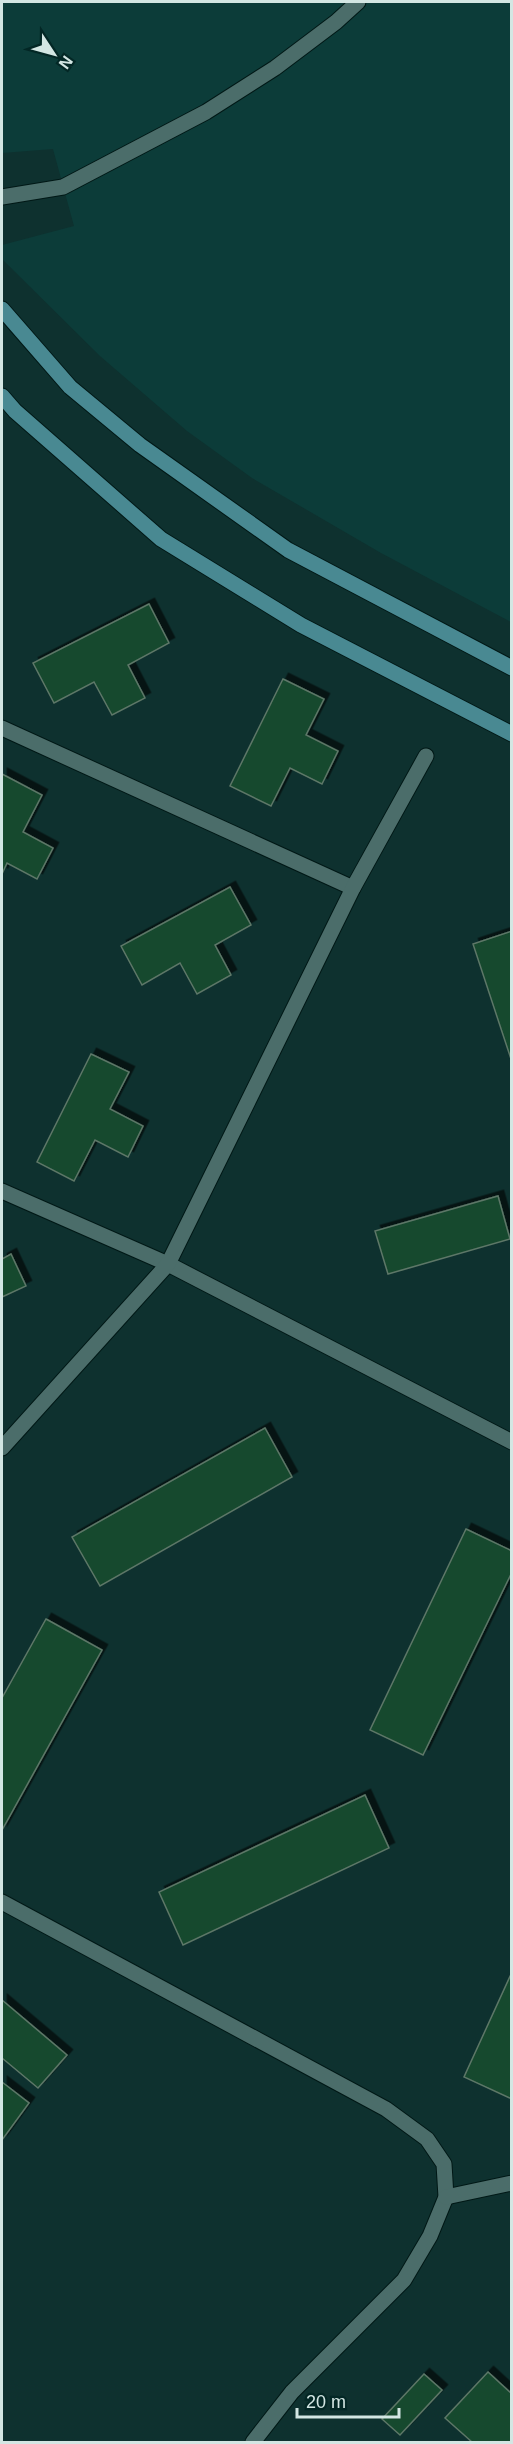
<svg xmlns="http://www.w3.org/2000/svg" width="513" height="2444" font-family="Helvetica,sans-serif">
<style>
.built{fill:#0c3c39}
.building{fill:#16482e;stroke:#5d7767;stroke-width:1.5;filter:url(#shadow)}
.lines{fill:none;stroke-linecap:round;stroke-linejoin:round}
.lane-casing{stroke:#001816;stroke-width:17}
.street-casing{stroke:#001816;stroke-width:17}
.secondary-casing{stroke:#001816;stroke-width:17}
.lane{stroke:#4b6d6a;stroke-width:15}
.street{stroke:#4b6d6a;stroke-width:15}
.secondary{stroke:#498992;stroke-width:15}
</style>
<defs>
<filter id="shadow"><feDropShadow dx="5.5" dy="-5.5" stdDeviation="0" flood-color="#0009"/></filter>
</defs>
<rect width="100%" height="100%" fill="#0e312f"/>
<path class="built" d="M2,2h509v620l-130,-69 -129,-75 -65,-47 -87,-75 -98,-97v-14l72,-19 -21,-77 -51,4z"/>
<g class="building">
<path d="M149,604l20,39 -41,22 17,33 -33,17 -18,-33 -40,21 -21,-40z"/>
<path d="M283,679l41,20 -18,36 32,16 -16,33 -32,-16 -19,38 -41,-20z"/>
<path d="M2,774l40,21 -19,37 30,16 -16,31 -30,-16 -5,11z"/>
<path d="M230,887l21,38 -36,20 16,30 -34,19 -17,-31 -38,22 -21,-39z"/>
<path d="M512,931v131l-39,-118z"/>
<path d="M91,1054l38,18 -19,37 33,17 -15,31 -33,-17 -21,41 -37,-19z"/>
<path d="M498,1196l12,43 -122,35 -13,-43z"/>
<path d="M11,1254l15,32 -24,11v-38z"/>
<path d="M265,1428l27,49 -192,109 -28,-49z"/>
<path d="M466,1529l46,22v21l-89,183 -53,-25z"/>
<path d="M46,1619l56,31 -100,180v-132z"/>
<path d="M365,1795l24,53 -206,97 -24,-53z"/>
<path d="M512,1972v127l-48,-22z"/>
<path d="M2,2000l65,55 -29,33 -36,-30z"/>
<path d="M2,2082l27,21 -27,37z"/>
<path d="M488,2372l24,22v48h-40l-27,-24z"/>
<path d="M424,2374l18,16 -42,45 -18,-16z"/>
</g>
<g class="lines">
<g class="lane-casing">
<path id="lane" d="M2,197l61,-10 143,-75 69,-44 61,-46 22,-20"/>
</g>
<g class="street-casing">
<g id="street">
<path d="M2,728l351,160"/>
<path d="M2,1191l166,73 344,178"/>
<path d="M2,1448l166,-184 185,-376 73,-132"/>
<path d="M2,1902l384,207 41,30 17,25 2,33 -16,39 -26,44 -112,112 -39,50"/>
<path d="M446,2197l66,-14"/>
</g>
</g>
<g class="secondary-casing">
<g id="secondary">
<path d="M2,309l68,78 70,58 148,105 224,118"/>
<path d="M2,396l13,15 146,128 140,86 211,109"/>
</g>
</g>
<use href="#lane" class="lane"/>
<use href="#street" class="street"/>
<use href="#secondary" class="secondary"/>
</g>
<rect width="513" height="2444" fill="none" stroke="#d3e6e3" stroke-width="6"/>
<g transform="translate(54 54) rotate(126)" stroke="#032725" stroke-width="4.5" paint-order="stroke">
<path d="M0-4.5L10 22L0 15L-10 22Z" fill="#d3e6e3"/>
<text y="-9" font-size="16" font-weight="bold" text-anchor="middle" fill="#d3e6e3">N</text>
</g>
<path d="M297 2408v9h102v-9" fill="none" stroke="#d3e6e3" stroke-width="3"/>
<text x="306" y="2408" font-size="18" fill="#d3e6e3" stroke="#032725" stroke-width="4.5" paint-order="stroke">20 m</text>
</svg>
